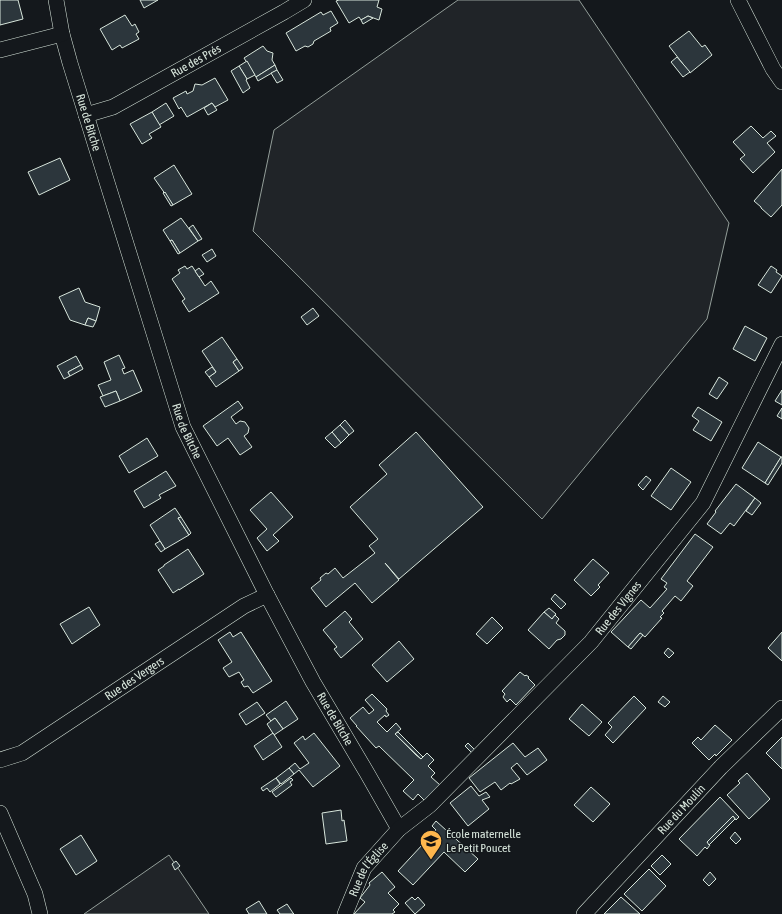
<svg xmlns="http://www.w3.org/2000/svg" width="782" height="914" font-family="'Asap Condensed',sans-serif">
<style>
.green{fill:#202428;stroke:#939e99}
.building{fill:#2c363c;stroke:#d8e6dc}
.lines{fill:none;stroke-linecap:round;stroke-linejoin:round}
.minor-casing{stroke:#d8e6dc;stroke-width:16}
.minor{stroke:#14181c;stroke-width:15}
.labels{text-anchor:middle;stroke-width:3;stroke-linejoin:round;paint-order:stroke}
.street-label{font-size:12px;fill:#d8e6dc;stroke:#14181c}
.poi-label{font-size:12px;fill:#d8e6dc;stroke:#14181c;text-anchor:start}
</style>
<rect width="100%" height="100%" fill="#14181c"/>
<g class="green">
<path d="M458,0h121l150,223 -22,96 -165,200 -289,-288 21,-101z"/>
<path d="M169,855l40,59h-125z"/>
</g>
<g class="building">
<path d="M0,0h18l5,19 -23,6z"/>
<path d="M140,0h18l-14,8z"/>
<path d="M339,0h40l-2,7 5,2 -3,11 -11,-4 -7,4 -2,-3 -10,6 -13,-22z"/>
<path d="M331,11l7,12 -8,5 1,3 -17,10 -1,3 -5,3 -3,-1 -9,5 -10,-18 35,-21 2,3z"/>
<path d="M125,15l7,11 3,-2 4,8 -3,2 3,5 -17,9 -2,-3 -8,5 -12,-21z"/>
<path d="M368,16l5,2 -10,6 -2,-4z"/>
<path d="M689,31l13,16 3,-2 7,10 -22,18 -21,-27z"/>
<path d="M263,46l4,5 6,2 -1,7 3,5 -19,12 -12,-19z"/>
<path d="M677,57l13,15 -7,5 -12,-15z"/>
<path d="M247,61l8,14 -8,4 -8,-13z"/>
<path d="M275,65l2,5 -19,11 -2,-4z"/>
<path d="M239,66l8,13 -1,1 4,8 -7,5 -12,-22z"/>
<path d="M277,70l6,10 -6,3 -6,-10z"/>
<path d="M215,78l13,22 -13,7 -3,-4 -25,14 -6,-10 -2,2 -6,-11 13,-7 1,3 6,-3 2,-7 7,1z"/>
<path d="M166,103l8,13 -15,9 -7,-13z"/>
<path d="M212,103l5,7 -9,5 -4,-7z"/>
<path d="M152,112l9,15 -12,7 3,4 -10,6 -12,-20z"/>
<path d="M751,126l12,12 8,-7 5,5 -9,7 8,9 -22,21 -13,-14 5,-4 -12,-13z"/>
<path d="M60,158l10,22 -31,15 -11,-23z"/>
<path d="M174,165l18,29 -19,11 -19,-27z"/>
<path d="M782,169v36l-11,12 -10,-9v-1l-7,-6z"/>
<path d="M164,192v1l1,-1 8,13 -2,1 -8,-13z"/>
<path d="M181,218l17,23 -18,12 -8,-13 -2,1 -7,-11z"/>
<path d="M193,225l9,14 -4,2 -9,-13z"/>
<path d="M172,240l8,13 -2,1 -8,-13z"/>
<path d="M212,249l4,7 -9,6 -5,-7z"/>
<path d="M185,266l2,3 5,-3 13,20 6,-5 8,12 -30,19 -7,-11 3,-2 -13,-20 8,-6 -2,-3z"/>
<path d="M771,266l6,4 -1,2 6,4 -11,17 -13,-8z"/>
<path d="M199,268l5,6 -5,3 -4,-6z"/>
<path d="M79,288l6,14 15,5 -4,14 -8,-3 -3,7 -15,-5 -11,-23z"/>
<path d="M313,308l6,8 -12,9 -6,-8z"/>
<path d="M88,318l8,3 -3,6 -8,-2z"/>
<path d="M745,326l22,12 -12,23 -22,-12z"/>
<path d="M222,337l15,22 -4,3 6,9 -23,16 -7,-10 7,-5 -14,-21z"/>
<path d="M119,355l6,13 -3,1 2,5 9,-4 9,21 -22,10 -4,-10 -13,5 -5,-11 13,-5 -7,-18z"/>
<path d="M76,356l5,9 -13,7 2,4 -6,3 -7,-13z"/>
<path d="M237,359l6,9 -4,3 -6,-9z"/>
<path d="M81,365l2,4 -13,7 -2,-4z"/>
<path d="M212,367l4,5 -7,5 -4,-5z"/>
<path d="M719,377l9,6 -11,16 -8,-5z"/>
<path d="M782,390v15l-7,-4z"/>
<path d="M116,391l4,10 -15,6 -5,-10z"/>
<path d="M238,401l5,7 -12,9 5,7 4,-3 5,1 4,6 -1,5 -4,3 8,11 -12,8 -12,-17 -11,8 -14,-20z"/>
<path d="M698,407l24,15 -11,19 -18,-11 6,-9 -7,-5z"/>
<path d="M782,408v11l-5,-3z"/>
<path d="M345,420l9,11 -5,4 -9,-10z"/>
<path d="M340,425l9,10 -8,8 -9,-11z"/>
<path d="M332,432l9,11 -6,5 -10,-10z"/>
<path d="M416,432l67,75 -84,72 -14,-16 14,17 -27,23 -17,-20 -29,24 -15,-19 10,-8 -1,-2 6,-5 2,1 7,-6 8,10 32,-25 -6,-7 9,-7 -28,-32 37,-33 -8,-9z"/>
<path d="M147,438l11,18 -29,17 -10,-17z"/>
<path d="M758,442l23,15 -16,26 -23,-15z"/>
<path d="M781,457h1v6l-14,22 -3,-2z"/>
<path d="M671,468l20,14 -20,28 -20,-14z"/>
<path d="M166,471l10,15 -17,9 2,3 -17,10 -10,-17z"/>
<path d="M646,476l5,4 -8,10 -5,-5z"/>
<path d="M736,484l19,14 -21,28 -4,-3 -9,11 -14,-10 9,-12 -1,-1z"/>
<path d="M271,492l22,25 -20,18 6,6 -12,10 -10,-13 10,-9 -17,-19z"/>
<path d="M755,498l6,5 -9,12 -6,-4z"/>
<path d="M175,508l6,9 -3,1 11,17 -24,14 -15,-24z"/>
<path d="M181,517l10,16 -2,2 -11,-17z"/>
<path d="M695,534l18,13 -26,34 6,5 -12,15 -6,-5 -13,15 2,2 -4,4 2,1 -17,19 -5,-4 -12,14 -17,-15 30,-32 9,8 17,-19 -3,-2 3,-4 -6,-4z"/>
<path d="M160,541l5,8 -4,3 -6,-8z"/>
<path d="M188,549l16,25 -25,16v-1l-6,4 -15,-23 6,-4v-1z"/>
<path d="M593,559l16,14 -11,12 2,2 -9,9 -17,-16z"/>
<path d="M555,594l11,10 -5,5 -10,-10z"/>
<path d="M89,607l11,18 -28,19 -12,-20z"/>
<path d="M549,608l7,6 -4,5 -8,-7z"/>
<path d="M345,611l7,8 -3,3 14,17 -22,19 -7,-9 3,-2 -14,-17z"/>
<path d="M544,612l8,7 3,-4 4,4 -3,4 9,8v4l-4,4 -4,1 -8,9 -21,-19z"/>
<path d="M492,617l11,11 -16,16 -11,-10z"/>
<path d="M230,632l3,5 8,-5 31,49 -19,12 -5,-7 -4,1 -3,-5 3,-2 -5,-8 -10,5 -6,-9 9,-6 -14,-22z"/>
<path d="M782,632v29l-14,-13z"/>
<path d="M640,633l3,2 -12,14 -3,-2z"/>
<path d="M399,641l15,18 -27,23 -15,-17z"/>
<path d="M668,648l6,5 -5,5 -5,-5z"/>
<path d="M520,672l5,4 1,-1 3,2 -1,1 7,7 -19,20 -6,-6 -3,3 -4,-5 2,-3 -3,-3z"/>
<path d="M372,694l15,15 -1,2 3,4 -3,2 -1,-2 -8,7 10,10 9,-9 5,6 -6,5 21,21 5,4 6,-6 7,7 -6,6 7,7 -4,4 9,8 -15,16 -7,-7 -5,6 -10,-9 11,-11 -35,-34 -3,2 -20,-22h1l-7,-8 13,-11 6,7 5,-4 -9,-10z"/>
<path d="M634,696l12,12 -33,35 -8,-8 7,-8 -4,-4z"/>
<path d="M663,696l7,6 -5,5 -7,-5z"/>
<path d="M286,701l12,18 -15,10 -8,-11 -4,3 -5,-6z"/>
<path d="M257,702l8,11 -19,12 -7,-11z"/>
<path d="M582,704l20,18 -13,14 -20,-17z"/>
<path d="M275,718l8,11 -9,6 -7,-11z"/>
<path d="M715,725l17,15 -16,16 -1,-2 -6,6 -17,-17 6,-6 3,3z"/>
<path d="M398,732l25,25 -2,2 -26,-25z"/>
<path d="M273,733l9,14 -19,13 -9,-14z"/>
<path d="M314,733l26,33 -27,21 -14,-17 -5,4 -5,-6 6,-5 5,6 9,-6 -15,-20 9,-7 2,4z"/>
<path d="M782,737v32l-16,-16z"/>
<path d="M468,743l7,7 -3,3 -7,-7z"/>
<path d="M513,743l12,14 13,-9 9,12 -20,15 -10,-12 -6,5 9,11 -9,5 -1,-1 -9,7 -6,-8 -15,10 -11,-14z"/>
<path d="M289,768l5,6 -13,10 -5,-6z"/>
<path d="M747,773l23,26 -21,20 -22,-24 13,-12 -2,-2z"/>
<path d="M276,778l4,6 -10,8 -3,-4 -4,3 -2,-3z"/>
<path d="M291,778l2,2 -3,2 2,3 -16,12 -4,-5z"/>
<path d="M471,786l8,10 7,-4 4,5 -8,3 7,9 -21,17 -18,-23z"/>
<path d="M591,787l19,17 -17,18 -19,-17z"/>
<path d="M720,797l19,20 -3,3 -3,-4 -26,26 3,3 -3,4 -2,-2 -8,9 -18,-17z"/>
<path d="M341,810l1,11 2,-1 3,21 -21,3 -4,-31z"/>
<path d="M733,816l2,3 -26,26 -2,-3z"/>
<path d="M436,821l42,38 -13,13 -21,-20 -31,33 -15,-14 38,-41 -4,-4z"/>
<path d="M735,832l6,7 -5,5 -6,-6z"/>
<path d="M81,835l16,26 -21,14 -16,-26z"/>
<path d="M662,855l9,9 -11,11 -9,-9z"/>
<path d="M176,861l4,5 -5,4 -3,-6z"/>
<path d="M649,869l17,17 -24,25 -18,-17z"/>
<path d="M382,872l13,15 -7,6 11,11 -6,6 2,2 -3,2h-38l11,-12 -5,-4 10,-13 -1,-2z"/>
<path d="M710,872l6,7 -7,7 -6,-6z"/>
<path d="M412,897l3,3 3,-3 7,8 -10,9 -10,-11z"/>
<path d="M621,897l19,17h-36z"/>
<path d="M259,901l8,13h-18l-3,-5z"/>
<path d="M287,904l6,9 1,1h-14l-3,-4z"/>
</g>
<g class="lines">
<g class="minor-casing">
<g id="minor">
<path id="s1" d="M56,0l6,34 8,29 113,364 84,168 46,87 54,91 32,56"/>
<path d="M738,0l35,69 9,13"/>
<path d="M0,50l62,-16"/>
<path id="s2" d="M86,115l27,-8 171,-95 20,-12"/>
<path id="s3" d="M0,760l22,-7 222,-147 23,-11"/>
<path d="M0,813l35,81 5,20"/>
<path id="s4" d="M345,914l19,-46 35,-39 31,-24 161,-163 112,-139 79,-159"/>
<path id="s5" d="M584,914l137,-147 61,-59"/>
</g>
</g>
<use href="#minor" class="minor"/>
</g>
<defs>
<g id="school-pin" transform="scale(1.15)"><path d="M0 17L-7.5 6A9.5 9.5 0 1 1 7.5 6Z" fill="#ffb74d" stroke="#14181c"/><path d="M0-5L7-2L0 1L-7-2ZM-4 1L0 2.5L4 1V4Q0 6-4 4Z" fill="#111"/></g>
</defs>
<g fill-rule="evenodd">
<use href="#school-pin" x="431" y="841"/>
</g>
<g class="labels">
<g class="street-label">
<text dy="4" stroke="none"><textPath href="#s2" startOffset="123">Rue des Prés</textPath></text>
<text dy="4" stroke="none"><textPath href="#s1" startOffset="127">Rue de Bitche</textPath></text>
<text dy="4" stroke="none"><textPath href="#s1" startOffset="451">Rue de Bitche</textPath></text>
<text dy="4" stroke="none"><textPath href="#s4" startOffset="414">Rue des Vignes</textPath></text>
<text dy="4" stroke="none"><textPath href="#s3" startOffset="158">Rue des Vergers</textPath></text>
<text dy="4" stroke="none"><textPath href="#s1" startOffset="775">Rue de Bitche</textPath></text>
<text dy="4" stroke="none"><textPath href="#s5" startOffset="143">Rue du Moulin</textPath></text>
<text dy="4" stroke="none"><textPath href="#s4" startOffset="51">Rue de l'Église</textPath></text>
</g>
<g class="poi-label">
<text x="446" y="838">École maternelle<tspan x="446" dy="14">Le Petit Poucet</tspan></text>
</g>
</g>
</svg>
